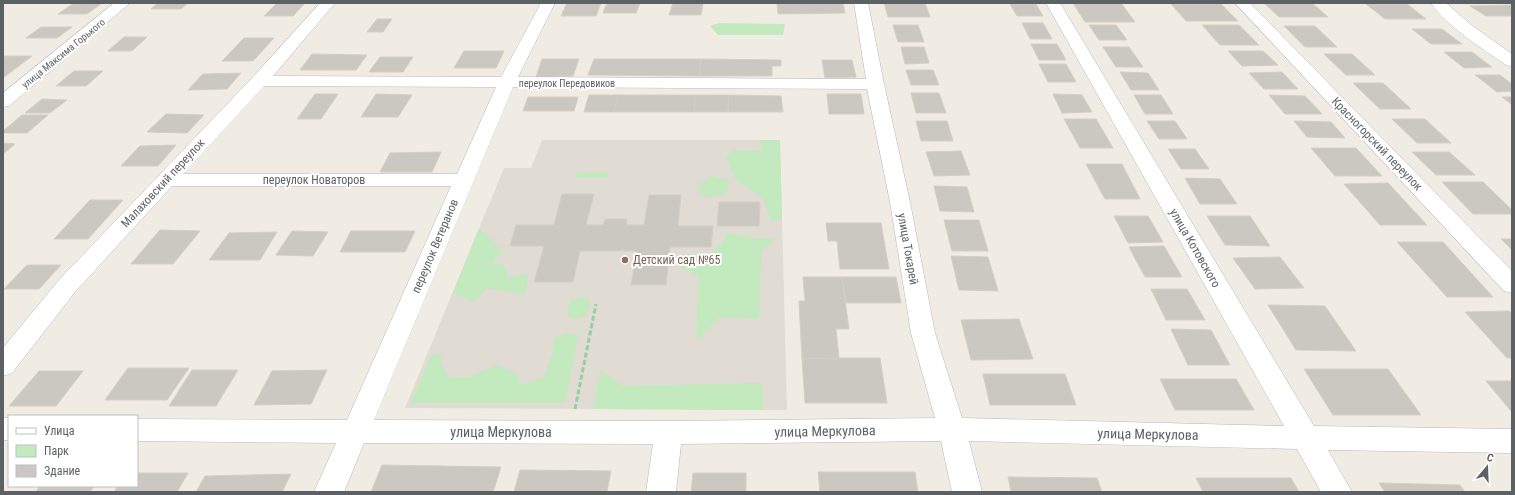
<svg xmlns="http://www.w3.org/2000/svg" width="1515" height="495" font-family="'Roboto Condensed',sans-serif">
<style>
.education{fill:#e0dbd3}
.green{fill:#c2eabe}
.building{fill:#cbc7c1;stroke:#d6cec1}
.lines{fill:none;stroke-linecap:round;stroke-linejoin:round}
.minor-casing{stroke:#b5b8bc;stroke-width:1}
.path{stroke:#97cfa2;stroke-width:3;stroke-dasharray:5 2.5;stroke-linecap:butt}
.minor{fill:#fff;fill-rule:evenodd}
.education-dot{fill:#8d6e63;stroke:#fff;stroke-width:1.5}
.labels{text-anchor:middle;stroke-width:4;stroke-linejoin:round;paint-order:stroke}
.far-street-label{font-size:10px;fill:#5c6166;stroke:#fff}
.street-label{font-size:12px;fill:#5c6166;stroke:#fff}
.education-label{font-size:12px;fill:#785e54;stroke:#fff;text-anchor:start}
.near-street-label{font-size:14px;fill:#5c6166;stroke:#fff}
</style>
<rect width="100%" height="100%" fill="#f0ece4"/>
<path class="education" d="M542,140h238l7,270 -382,-2 99,-240h27z"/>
<g class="green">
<path d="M719,23l66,1 -2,11h-65l-8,-9z"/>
<path d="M760,140h20l2,79 -11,2 -8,-23 -28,-19 -9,-21 7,-8 29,1z"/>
<path d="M608,172l-1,6h-31l-1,-5z"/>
<path d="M712,176l17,4 -2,12 -16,5 -10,-1 -3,-10z"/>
<path d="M479,228l23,23 -10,12 12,2 4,13 20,-4 -3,20 -38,-6 -13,14 -21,-9z"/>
<path d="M726,233l32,6 18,-1 -15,14 -2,67 -39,-2 -24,24 3,-65 -20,-9 2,-13 27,1 15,-13z"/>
<path d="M588,297l2,10 -6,9 -8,3 -9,-4 3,-15z"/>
<path d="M567,333l11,2 -13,68h-155l21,-47 10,-2v10l7,14 22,-1 27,-12 21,9 2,11 24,-7 8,-25 2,-15z"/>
<path d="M601,370l22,16 138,-3 3,27 -171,-1z"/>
</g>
<g class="building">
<path d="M74,3h28l-15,11h-29z"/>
<path d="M158,3h30l-7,6h-30z"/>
<path d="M277,3h28l-12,13h-29z"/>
<path d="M567,3h34l-5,13h-35z"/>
<path d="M607,3h33l-4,10h-33z"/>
<path d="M673,3h30l-2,12h-32z"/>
<path d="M777,3h66l2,10 -67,1z"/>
<path d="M884,3h41l5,14h-42z"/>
<path d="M1073,3h48l14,19h-50z"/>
<path d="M1264,3h48l16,14h-49z"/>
<path d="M1010,4h26l7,12h-26z"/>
<path d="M1171,4h50l17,17h-52z"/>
<path d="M1366,4h41l19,15h-41z"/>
<path d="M1512,5v11h-26l-16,-10z"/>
<path d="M377,19h15l-9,13h-16z"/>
<path d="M1022,23h21l9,16h-22z"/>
<path d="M893,25h25l6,17h-26z"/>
<path d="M1089,25h27l11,15h-28z"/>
<path d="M1202,25h37l20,20h-39z"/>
<path d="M1284,26h31l22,21h-32z"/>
<path d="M41,27h31l-15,11h-31z"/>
<path d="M1412,29h30l20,15h-31z"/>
<path d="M124,37h23l-15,14h-24z"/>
<path d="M244,38h30l-21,23h-31z"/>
<path d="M1031,44h26l9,16h-27z"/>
<path d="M901,47h23l5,16 -24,1z"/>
<path d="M1103,47h26l14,20h-27z"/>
<path d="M464,51h40l-8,17h-42z"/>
<path d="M1228,51h35l15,14 -36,1z"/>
<path d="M1444,52h28l20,15 -28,1z"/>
<path d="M312,54l55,1 -11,15h-56z"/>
<path d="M1324,54h28l23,21h-29z"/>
<path d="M4,56h28l-29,22z"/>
<path d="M380,57h33l-10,15h-34z"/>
<path d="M542,59h37l-6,17 -37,1z"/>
<path d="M594,59h107l-2,17 -111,-1z"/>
<path d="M701,59l80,1v6h-9v10h-73z"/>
<path d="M822,60h30l4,17 -31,1z"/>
<path d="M1039,64h27l10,18h-28z"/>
<path d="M906,70h27l6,15h-28z"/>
<path d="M74,71h29l-17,15h-30z"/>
<path d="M1120,72l28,1 11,17h-28z"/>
<path d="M1282,72l16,17h-34l-15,-16z"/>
<path d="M241,73l-14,16 -39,1 15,-16z"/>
<path d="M1475,75h25l12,9v7l-15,1z"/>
<path d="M1353,83h30l28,26h-31z"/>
<path d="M911,93h28l7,20h-30z"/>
<path d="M315,94h23l-17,25h-24z"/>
<path d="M376,94l36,1 -14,22h-37z"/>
<path d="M827,94h34l3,20h-35z"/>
<path d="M1053,94l29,1 10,17 -30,1z"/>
<path d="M589,95h29l-4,17h-30z"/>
<path d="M618,95h78l-2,17h-80z"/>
<path d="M696,95h33l-1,17h-34z"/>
<path d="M729,95l52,1 2,16h-55z"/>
<path d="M1134,95h27l12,19h-28z"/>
<path d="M1269,95l36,1 17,18h-37z"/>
<path d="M528,97h50l-4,14h-51z"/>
<path d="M1502,97h10v8z"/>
<path d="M42,99l25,1 -17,13h-25z"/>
<path d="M166,114l38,1 -17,18 -40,-1z"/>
<path d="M22,115h26l-21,18h-24v-2z"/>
<path d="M1064,119h32l17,29h-33z"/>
<path d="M1392,119h33l26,24h-34z"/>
<path d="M916,121h31l6,20h-32z"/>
<path d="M1147,121h28l12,18h-28z"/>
<path d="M1294,121l37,1 14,16 -38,-1z"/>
<path d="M3,143l12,1 -12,10z"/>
<path d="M176,145l-18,21h-37l19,-20z"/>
<path d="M1311,148h45l26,28h-47z"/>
<path d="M1168,149h27l14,20h-28z"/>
<path d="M961,151l9,24 -36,1 -8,-24z"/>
<path d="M441,152l-9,20h-52l10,-19z"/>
<path d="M1412,152h37l26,23h-39z"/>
<path d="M1086,164h36l18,35h-35z"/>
<path d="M1185,178l35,1 17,25h-37z"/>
<path d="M1442,182h41l29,28v4h-39z"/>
<path d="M1388,183l39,42h-47l-36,-41z"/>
<path d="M934,186l33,1 7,25 -34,-1z"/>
<path d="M562,194h32l-8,31h17l2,-6h22l-1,6h18l5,-30h32l-3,31h35l-2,21h-41l-4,38h-35l6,-34h-57l-7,31h-39l10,-36h-34l6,-21h38z"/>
<path d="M90,200h33l-35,39h-34z"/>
<path d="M719,202h41l-1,24h-42z"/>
<path d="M1114,216h34l15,26 -35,1z"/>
<path d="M1207,216h43l20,30 -45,-1z"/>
<path d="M944,220h35l9,31h-36z"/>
<path d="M826,223h55l8,46h-49l-3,-28h-9z"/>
<path d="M160,230l40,1 -27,33h-42z"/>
<path d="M292,231l36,1 -15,24 -37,-1z"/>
<path d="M351,231h64l-10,21h-65z"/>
<path d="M277,232l-17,28h-51l20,-27z"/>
<path d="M1501,239h11v11z"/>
<path d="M1397,242h46l50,55h-46z"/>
<path d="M1164,246l18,31h-37l-16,-30z"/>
<path d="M951,256l37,1 10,34 -39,-1z"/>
<path d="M1280,257l24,31 -49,1 -22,-31z"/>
<path d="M27,265h34l-22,24h-35z"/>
<path d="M803,277h39l7,52h-13l3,29 -37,1 -3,-58h6z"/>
<path d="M842,277h54l5,26h-55z"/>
<path d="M1151,289h36l18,31h-39z"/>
<path d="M1268,305l57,1 31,45 -60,-1z"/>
<path d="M1509,311l3,3v44h-5l-42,-46z"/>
<path d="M1019,319l14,40 -62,1 -10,-40z"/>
<path d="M1171,329l40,1 19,35h-42z"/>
<path d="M839,358h41l7,45h-82l-3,-44z"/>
<path d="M128,368h61l-22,32h-62z"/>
<path d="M1304,369h84l33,46h-88z"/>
<path d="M192,370h46l-22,36h-47z"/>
<path d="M327,370l-16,34 -57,1 18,-34z"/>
<path d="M39,371h44l-27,35h-47z"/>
<path d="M983,374h82l11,31h-86z"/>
<path d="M1160,379h76l18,31h-79z"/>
<path d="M1486,381h26v30h-1z"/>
<path d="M382,465l119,2 -8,25h-122z"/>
<path d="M520,470l91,1 -4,21h-93z"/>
<path d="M818,472h97l3,20h-98z"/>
<path d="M137,473h51l-11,19h-63l4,-6h19z"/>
<path d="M693,473h53v19h-55z"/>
<path d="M291,474l-9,18h-86l9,-16z"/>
<path d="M1008,477l89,1 5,14h-91z"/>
<path d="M1196,478h95l8,14h-96z"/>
<path d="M1379,483l81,2 5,7h-80z"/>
<path d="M40,486h54l-4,6h-54z"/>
</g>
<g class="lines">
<g class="minor-casing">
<g id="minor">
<path d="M114,3h16l-121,103 -6,1v-14z"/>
<path d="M320,3h15l-62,73 228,1 40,-74h14l-37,74 348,2 -12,-76h14l16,81 26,118 25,131 27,85 322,8 -238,-423h14l254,423 198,3v24l-184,-3 24,42h-31l-24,-43 -328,-8 13,51h-30l-11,-51 -260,3 -5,48h-30l7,-48 -289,-1 -20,49h-30l22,-49 -199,-2v-22l210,1 104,-234h-279l-97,106 -63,81 -9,3v-28l56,-68 194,-203zM264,86l232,1 -39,87h-274zM513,87l354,2 23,113 21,131 24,85 -267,3 -294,-1z"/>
<path d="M1235,3h15l262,268v22l-8,-2z"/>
<path d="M1431,3h15l24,21 42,30v13l-6,-2c-24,-17 -58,-37 -75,-62z"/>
<rect x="3" y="418" width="6" height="22"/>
</g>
</g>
<path class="path" d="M575,409l21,-105"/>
<use href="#minor" class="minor"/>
</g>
<circle class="education-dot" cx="625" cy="260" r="4"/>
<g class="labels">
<g class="far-street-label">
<text transform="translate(63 53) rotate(-39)" y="4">улица Максима Горького</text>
<text x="567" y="87">переулок Передовиков</text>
</g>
<g class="street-label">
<text transform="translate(1377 144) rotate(46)" y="4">Красногорский переулок</text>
<text x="314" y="184">переулок Новаторов</text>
<text transform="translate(163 183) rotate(-47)" y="4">Малаховский переулок</text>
<text transform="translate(435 246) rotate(-67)" y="4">переулок Ветеранов</text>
<text transform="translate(1195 248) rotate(60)" y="4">улица Котовского</text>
<text transform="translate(908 249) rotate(80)" y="4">улица Токарей</text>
</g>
<g class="education-label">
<text x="633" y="264">Детский сад №65</text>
</g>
<g class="near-street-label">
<text transform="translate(825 431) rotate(-1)" y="5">улица Меркулова</text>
<text x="501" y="437">улица Меркулова</text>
<text transform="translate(1148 434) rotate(1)" y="5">улица Меркулова</text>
</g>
</g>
<rect width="1515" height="495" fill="none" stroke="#5c6166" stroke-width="8"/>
<rect x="8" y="415" width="130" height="72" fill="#ffffff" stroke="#bec0c2"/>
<rect x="16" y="428" width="20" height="6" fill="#ffffff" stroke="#bec0c2"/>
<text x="44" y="435" font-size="12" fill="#5c6166">Улица</text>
<rect x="16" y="445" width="20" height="12" fill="#c2eabe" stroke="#bec0c2"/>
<text x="44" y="455" font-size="12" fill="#5c6166">Парк</text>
<rect x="16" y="465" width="20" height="12" fill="#cbc7c1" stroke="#bec0c2"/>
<text x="44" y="475" font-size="12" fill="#5c6166">Здание</text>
<g transform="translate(1487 467) rotate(19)" stroke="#ffffff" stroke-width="3" paint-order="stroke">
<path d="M0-3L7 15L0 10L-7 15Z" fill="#5c6166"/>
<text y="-6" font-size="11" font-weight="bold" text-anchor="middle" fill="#5c6166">С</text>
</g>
</svg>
